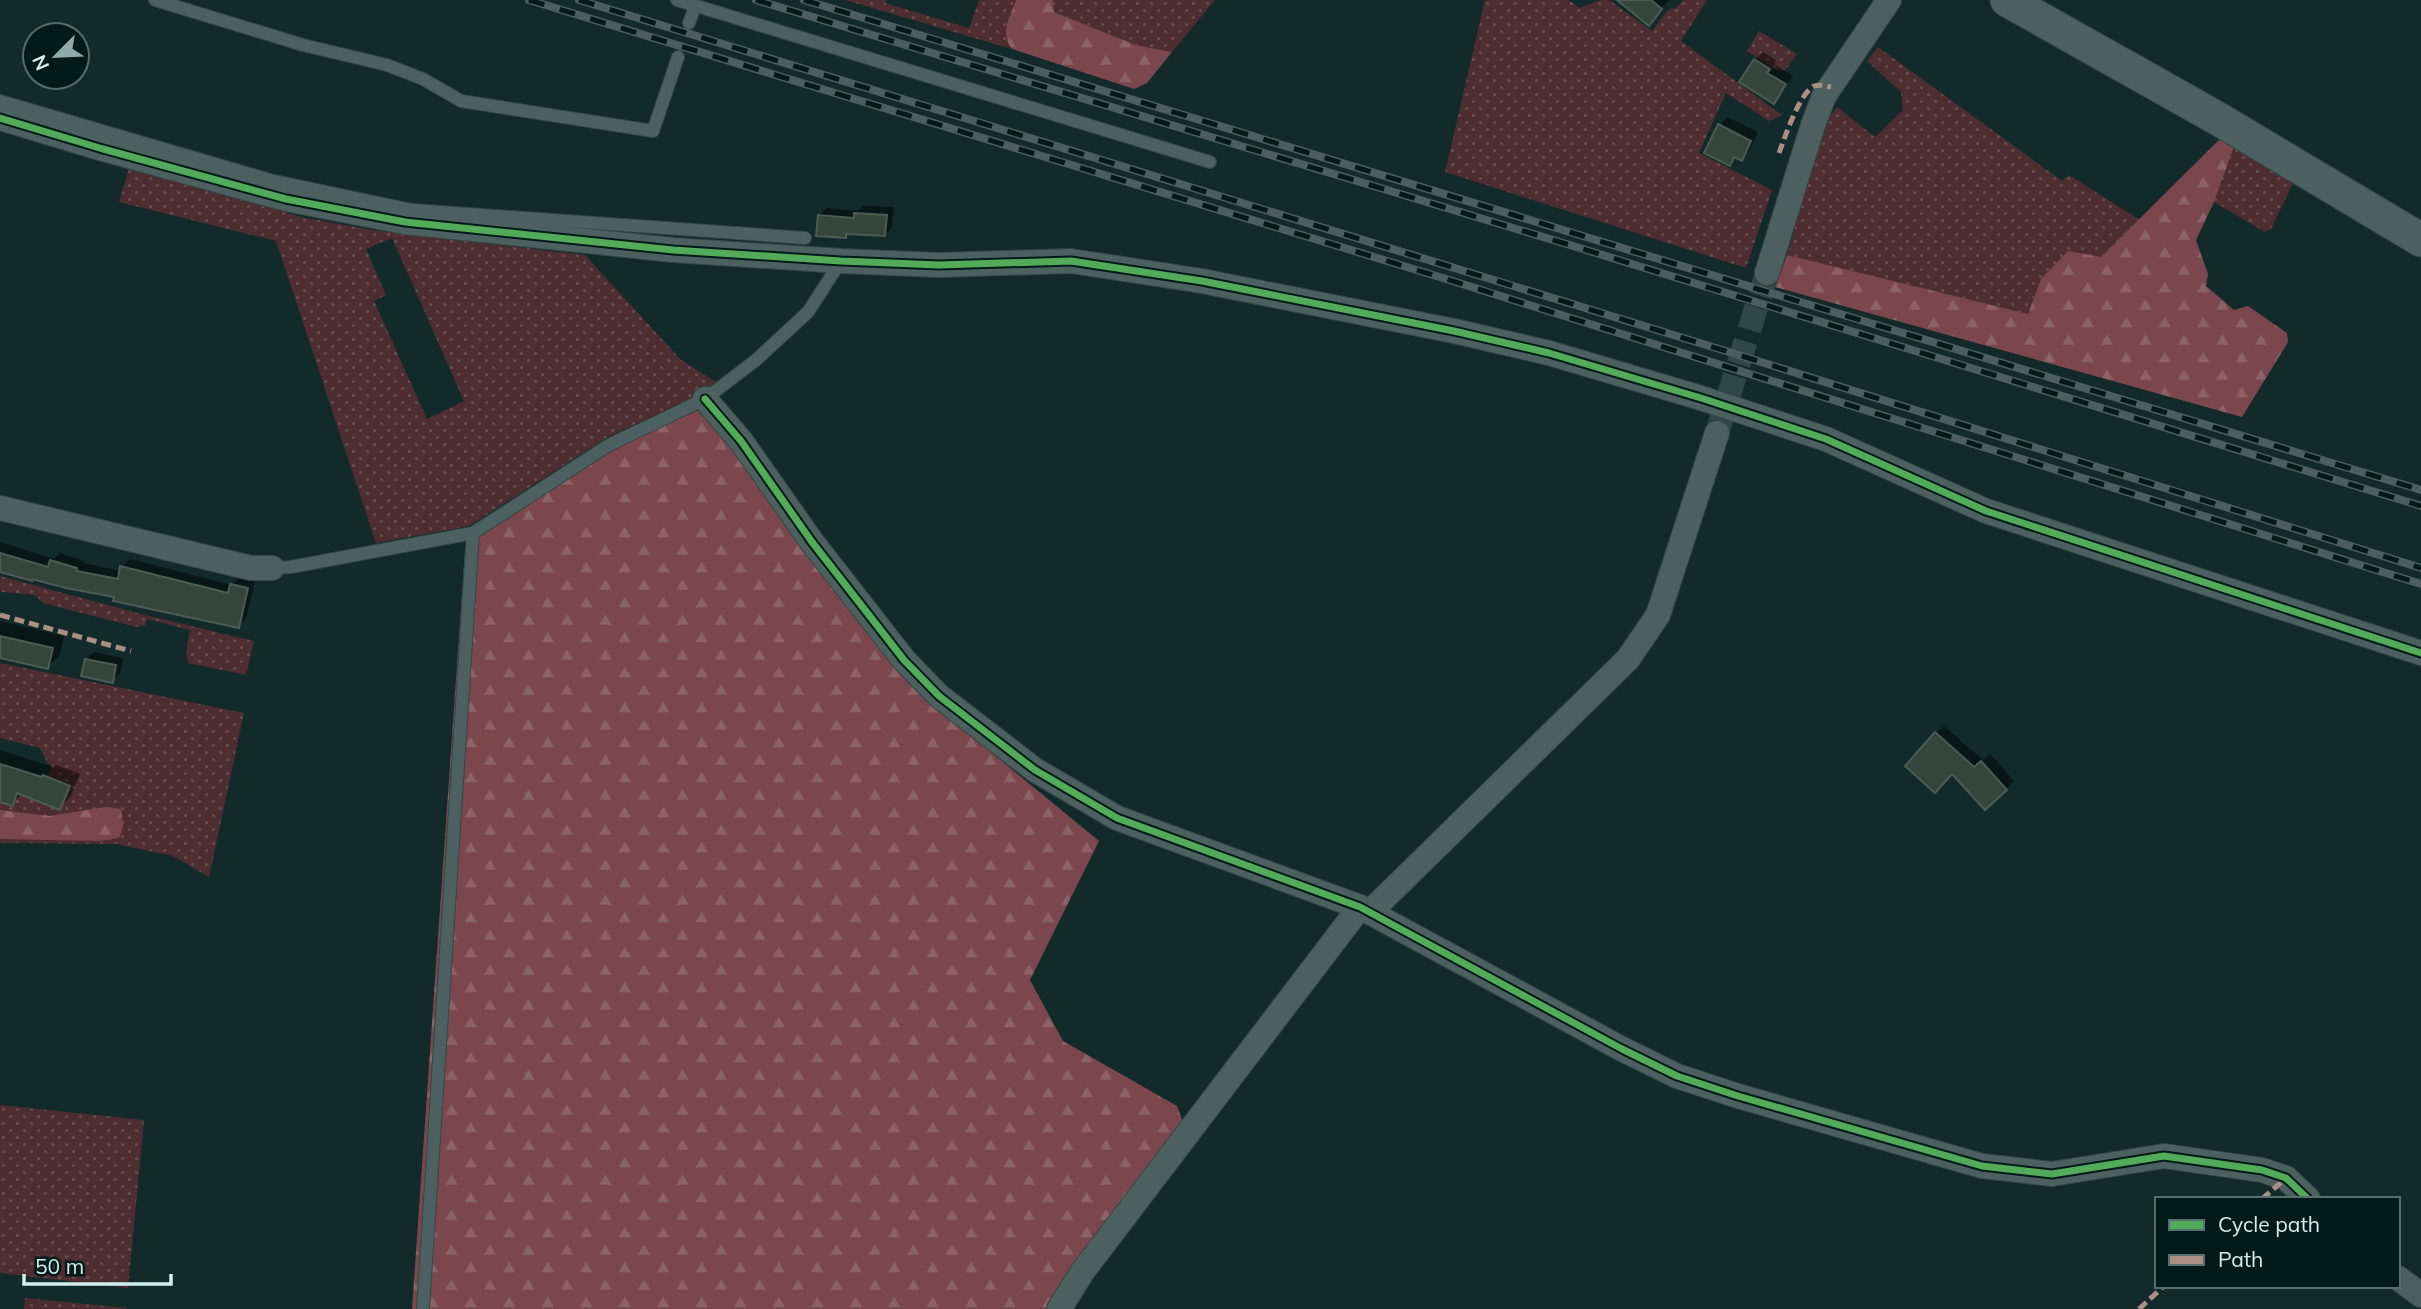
<svg xmlns="http://www.w3.org/2000/svg" width="2421" height="1309" font-family="Mulish,sans-serif">
<style>
.grass{fill:url(#grass-dots);fill-rule:evenodd}
.forest{fill:url(#forest-firs)}
.shadow{fill:#0007}
.building{fill:#34463c;stroke:#4c5b54;stroke-width:2}
.lines{fill:none;stroke-linecap:round;stroke-linejoin:round}
.street-tunnel{stroke:#2f4747;stroke-width:24;stroke-dasharray:24 12;stroke-linecap:butt}
.lane-casing{stroke:#344747;stroke-width:14}
.street-casing{stroke:#344747;stroke-width:26}
.secondary-casing{stroke:#344747;stroke-width:35}
.lane{stroke:#4b605f;stroke-width:12}
.street{stroke:#4b605f;stroke-width:24}
.secondary{stroke:#4b605f;stroke-width:33}
.rail-casing{stroke:#4d5e5e;stroke-width:8}
.rail{stroke:#031a1a;stroke-width:5;stroke-dasharray:16;stroke-linecap:butt}
.quiet{stroke:#ac8f84;stroke-width:5;stroke-dasharray:10 5;stroke-linecap:butt}
.cycleway-casing{stroke:#031a1a;stroke-width:11}
.cycleway{stroke:#51ab58;stroke-width:7}
</style>
<defs>
<pattern id="grass-dots" width="8" height="8" patternUnits="userSpaceOnUse" patternTransform="scale(1.75)"><rect width="8" height="8" fill="#4e2d31"/><path d="M2 2h.1M6 6h.1" fill="none" stroke="#674c4f" stroke-width="1.8" stroke-linecap="round"/></pattern>
<pattern id="forest-firs" width="22" height="20" patternUnits="userSpaceOnUse" patternTransform="scale(1.75)"><rect width="22" height="20" fill="#7b474d"/><path d="M5 1l3.5 6h-7zM16 11l3.5 6h-7z" fill="#8d6267"/></pattern>
</defs>
<rect width="100%" height="100%" fill="#122a2a"/>
<g class="grass">
<path d="M845,0h41l-1,3 84,25 10,-28h37c-6,17 -16,33 -4,49z"/>
<path d="M1053,0h162l-43,52 -36,-7 -82,-33z"/>
<path d="M1485,0h84l10,8 21,-8h9l43,31 15,-20 10,-4 6,-7h24l-26,41 101,74 -13,6 -43,-28 -27,60 73,37 -26,78 -301,-96z"/>
<path d="M1759,31l38,23 -12,17 -9,-1 -29,-19z"/>
<path d="M1878,47l184,134 7,-6 71,45 -39,37 -60,22 -13,36 -241,-60 37,-132 13,-16 38,30 28,-27 -2,-18 -34,-31z"/>
<path d="M2235,144l61,33 -25,52 -6,3 -51,-30z"/>
<path d="M129,168l172,49 71,13 213,25 96,105 35,22 -18,13 -92,43 -137,88 -93,17 -100,-302 -157,-39zM392,238l72,163 -37,18 -53,-118 12,-6 -20,-46z"/>
<path d="M0,576l145,39 109,26 -8,34 -58,-12 -2,-10 4,-23 -43,-11 -1,6 -10,2 -93,-24 -8,-8 -33,-3 -2,-1z"/>
<path d="M0,663l244,50 -35,164 -36,-21 -57,-12 -116,-1v-72l45,14 7,-20 -4,-1 -8,-16 -40,-10z"/>
<path d="M0,1105l144,15 -16,168 -128,-15z"/>
<path d="M25,1298l101,10v1h-102z"/>
</g>
<g class="forest">
<path d="M1016,0h37l1,12 82,33 36,7 -25,31 -13,6 -122,-40c-13,-16 -2,-32 4,-49z"/>
<path d="M2223,136l12,8 -21,58 -18,38 12,34 -2,12 28,24 14,-4 39,27 1,9 -46,75 -467,-130 12,-32 241,59 13,-35 27,-28 33,6z"/>
<path d="M703,408l232,298 164,135 -69,139 33,61 114,65 10,27 -128,176h-647l53,-759 17,-16 130,-85z"/>
<path d="M106,807l15,2 2,18 -4,11 -20,3 -99,-2v-29l49,6z"/>
</g>
<g class="shadow">
<path d="M1619,0h50l-20,23z"/>
<path d="M1763,52l13,8 -2,4 19,12 -19,26 -19,-42z"/>
<path d="M1727,117l31,15 -9,19 -8,7 -4,-2 -8,8 -9,-39z"/>
<path d="M863,206l31,1 -2,20 -7,8 -36,-2 -4,3 -26,-20 8,-8 31,3z"/>
<path d="M0,542l54,17 6,-6 24,8 -1,2 38,8 1,-4 8,-8 102,26 8,-8 15,4 -9,37 -8,8 -122,-31 -116,-25z"/>
<path d="M0,621l64,15 -4,19 -13,12 -47,-11z"/>
<path d="M94,652l29,6 -3,15 -8,8 -26,-21z"/>
<path d="M1944,726l39,34 7,-6 24,27 -29,27 -33,-36 -16,-39z"/>
<path d="M0,750l53,17 3,-2 24,9 -10,23 -11,11 -36,-15 -11,11 -12,-4z"/>
</g>
<g class="building">
<path d="M1617,0h34l11,9 -13,17z"/>
<path d="M1754,59l16,10 -3,4 19,11 -12,20 -35,-22z"/>
<path d="M1718,124l33,17 -9,20 -8,-4 -4,9 -26,-13z"/>
<path d="M854,213l33,2 -2,21 -39,-2v4l-30,-2 2,-21 36,3z"/>
<path d="M0,553l48,14 2,-7 27,8v3l41,8 2,-13 108,27 2,-9 18,4 -9,40 -126,-27 1,-4 -48,-9 -34,-9v2l-32,-9z"/>
<path d="M0,636l53,12 -5,21 -48,-11z"/>
<path d="M85,659l31,6 -3,18 -32,-7z"/>
<path d="M1935,732l39,35 7,-6 26,29 -22,20 -33,-36 -17,19 -30,-27z"/>
<path d="M0,764l42,13 1,-2 27,11 -10,24 -43,-17 -4,13 -13,-4z"/>
</g>
<g class="lines">
<path class="street-tunnel" d="M1717,433l50,-160"/>
<g class="lane-casing">
<g id="lane">
<path d="M155,0l148,45 84,20 36,14 38,22 192,30 25,-74"/>
<path d="M677,0l533,162"/>
<path d="M689,23l6,-17"/>
<path d="M0,101l270,79 142,30 393,28"/>
<path d="M272,568l19,-1 182,-34 136,-88 96,-46 51,-39 52,-48 33,-51"/>
<path d="M423,1309l50,-776"/>
</g>
</g>
<g class="street-casing">
<g id="street">
<path d="M0,118l103,31 183,50 119,23 268,28 168,11 98,4 132,-4 131,20 252,50 95,22 152,45 125,41 160,72 435,142"/>
<path d="M1767,273l46,-148 11,-29 65,-96"/>
<path d="M705,399l36,42 71,101 92,118 35,36 96,74 82,48 243,89 262,142 55,27 61,20 244,70 70,8 112,-18 98,14 24,8 22,21"/>
<path d="M0,508l251,60h21"/>
<path d="M1370,912l258,-253 30,-44 59,-182"/>
<path d="M2398,1278l23,17"/>
<path d="M1059,1309l24,-38 277,-364"/>
</g>
</g>
<g class="secondary-casing">
<path id="secondary" d="M2007,0l208,117 206,123"/>
</g>
<use href="#lane" class="lane"/>
<use href="#street" class="street"/>
<use href="#secondary" class="secondary"/>
<g class="rail-casing">
<g id="rail">
<path d="M529,0l914,278 978,306"/>
<path d="M579,0l1150,352 692,216"/>
<path d="M756,0l827,249 838,257"/>
<path d="M804,0l1617,490"/>
</g>
</g>
<use href="#rail" class="rail"/>
<g class="quiet">
<path d="M1779,153c6,-16 20,-59 35,-67 6,-2 11,0 17,1"/>
<path d="M0,615l131,36"/>
<path d="M2262,1199l24,-21"/>
<path d="M2139,1309l25,-23"/>
</g>
<g class="cycleway-casing">
<g id="cycleway">
<path d="M0,118l103,31 183,50 119,23 268,28 168,11 98,4 132,-4 131,20 252,50 95,22 152,45 125,41 160,72 435,142"/>
<path d="M705,399l36,42 71,101 92,118 35,36 96,74 82,48 243,89 262,142 55,27 61,20 244,70 70,8 112,-18 98,14 24,8 22,21"/>
</g>
</g>
<use href="#cycleway" class="cycleway"/>
</g>
<rect x="2155" y="1197" width="245" height="91" fill="#031a1a" stroke="#566f6e" stroke-width="2"/>
<rect x="2169" y="1220" width="35" height="10" fill="#51ab58" stroke="#566f6e" stroke-width="2"/>
<text x="2218" y="1232" font-size="21" fill="#d2eeed">Cycle path</text>
<rect x="2169" y="1255" width="35" height="10" fill="#ac8f84" stroke="#566f6e" stroke-width="2"/>
<text x="2218" y="1267" font-size="21" fill="#d2eeed">Path</text>
<g transform="translate(56 56) rotate(246)"><circle r="33" fill="#031a1a" stroke="#566f6e" stroke-width="2"/>
<path d="M0-5L12 26L0 18L-12 26Z" fill="#8fa9a9"/>
<text y="-10" font-size="19" font-weight="bold" text-anchor="middle" fill="#d2eeed">N</text>
</g>
<path d="M24 1274v10h147v-10" fill="none" stroke="#d2eeed" stroke-width="3.5"/>
<text x="35" y="1274" font-size="21" fill="#d2eeed" stroke="#031a1a" stroke-width="5" paint-order="stroke">50 m</text>
</svg>
